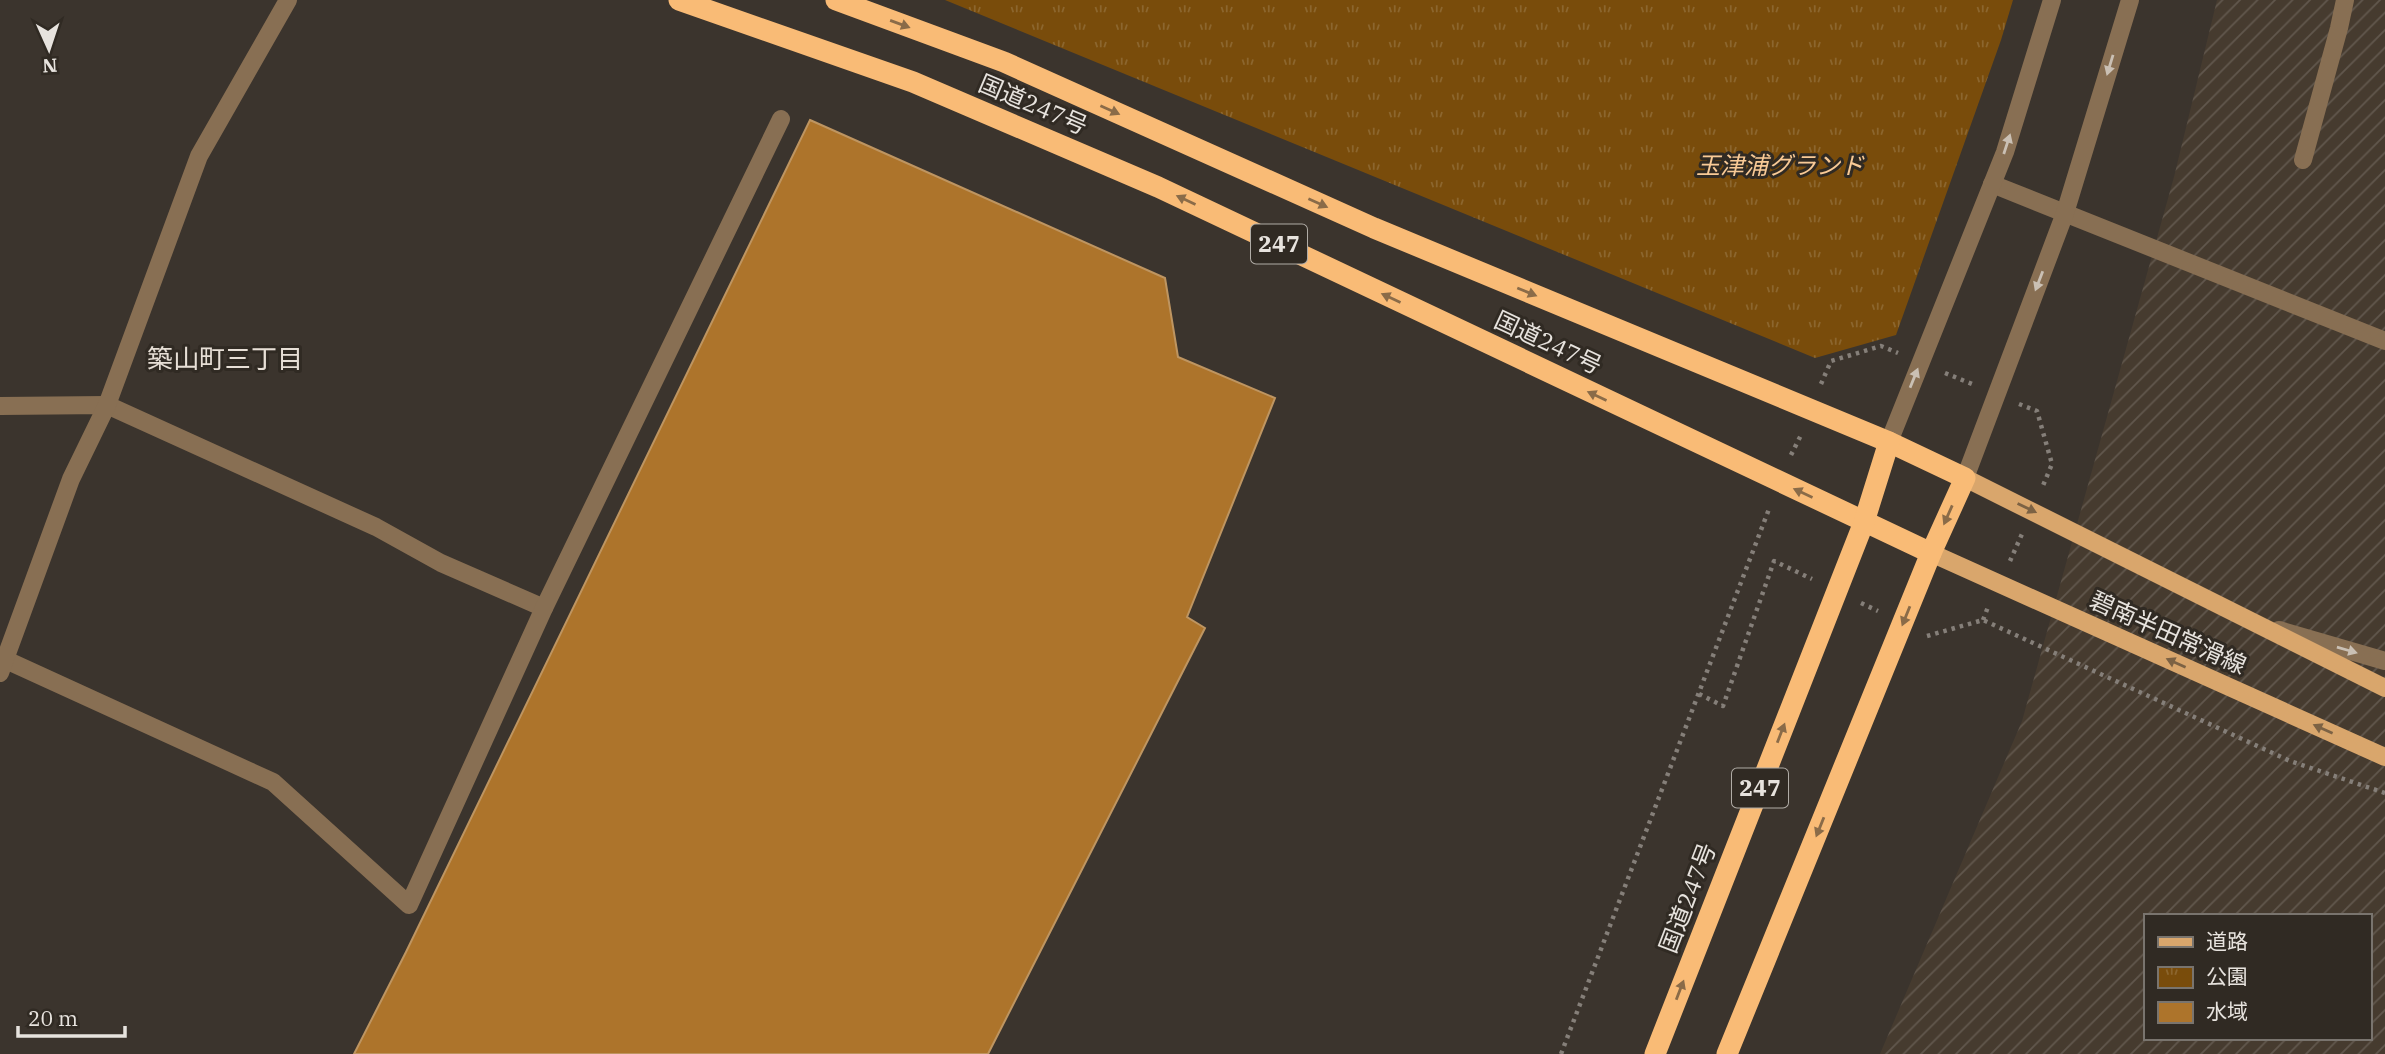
<svg xmlns="http://www.w3.org/2000/svg" width="2385" height="1054" font-family="'IBM Plex Serif','Noto Sans JP',serif">
<style>
.industrial{fill:url(#industrial-furrows);fill-rule:evenodd}
.park{fill:url(#park-tufts)}
.water{fill:#ad742b;stroke:#be9561;stroke-width:2}
.lines{fill:none;stroke-linecap:round;stroke-linejoin:round}
.path{stroke:#857f79;stroke-width:4.5;stroke-dasharray:3.5 5;stroke-linecap:butt}
.minor{stroke:#886f53;stroke-width:18}
.major{stroke:#d9a66c;stroke-width:18}
.highway{stroke:#f9bb76;stroke-width:21}
.oneway{fill:#8a6b48}
.oneway2{fill:#cac0b4}
.oneway3{fill:#7c6244}
.labels{text-anchor:middle;stroke-width:6;stroke-linejoin:round;paint-order:stroke}
.shield{fill:#302a23;stroke:#b0aca6;stroke-width:2}
.shield-label{font-size:23px;font-weight:bold;fill:#e7e3de}
.street-label{font-size:24px;fill:#e7e3de;stroke:#302a23}
.park-label{font-size:24px;font-style:italic;fill:#f9ca96;stroke:#302a23}
.neighbourhood-label{font-size:26px;fill:#e7dfd6;stroke:#302a23}
</style>
<defs>
<pattern id="industrial-furrows" width="10" height="10" patternUnits="userSpaceOnUse" patternTransform="scale(1.75)"><rect width="10" height="10" fill="#463b2f"/><path d="M-1 1l2-2M0 10L10 0M9 11l2-2" fill="none" stroke="#61574d"/></pattern>
<pattern id="park-tufts" width="24" height="20" patternUnits="userSpaceOnUse" patternTransform="scale(1.75)"><rect width="24" height="20" fill="#794c0b"/><path d="M3 7l-1-3M5 7V3M7 7l1-3M15 17l-1-3M17 17v-4M19 17l1-3" fill="none" stroke="#8c662e"/></pattern>
</defs>
<rect width="100%" height="100%" fill="#3b342d"/>
<path class="industrial" d="M2217,0h168v1054h-505l142,-333 152,-544zM2145,916h224v122h-224z"/>
<path class="park" d="M945,0h1068l-12,40 -105,295 -81,23z"/>
<path class="water" d="M810,120l355,158 13,79 97,41 -88,219 18,11 -217,426h-634l52,-102z"/>
<g class="lines">
<g class="path">
<path d="M1945,373l27,11"/>
<path d="M1821,384l10,-23 50,-15 17,7"/>
<path d="M2019,404l18,7 15,53 -10,24"/>
<path d="M1791,455l10,-20"/>
<path d="M2010,561l12,-27"/>
<path d="M1861,603l17,8"/>
<path d="M1983,620l5,-13"/>
<path d="M1927,636l56,-16 307,141 95,32"/>
<path d="M1699,694l24,12 51,-145 38,18"/>
<path d="M1561,1054l208,-545"/>
</g>
<g class="minor">
<path d="M2303,160l36,-132 6,-28"/>
<path d="M1992,184l393,157"/>
<path d="M0,406l107,-1 269,122 65,36 103,45"/>
<path d="M1889,442l116,-290 47,-152"/>
<path d="M1965,478l100,-265 65,-213"/>
<path d="M2279,630l106,31"/>
<path d="M6,660l267,122 136,123 135,-297 237,-489"/>
<path d="M0,673l71,-194 36,-74 92,-249 89,-156"/>
</g>
<g class="major">
<path d="M1965,478l420,210"/>
<path d="M1931,553l454,204"/>
</g>
<g class="highway">
<path d="M679,0l234,82 245,105 773,366"/>
<path d="M836,0l168,62 370,166 515,214 76,36 -34,75 -204,501"/>
<path d="M1655,1054l209,-532 25,-80"/>
</g>
</g>
<defs><path id="oneway-solid" d="M-6-.8H1V-3.2L6.5 0L1 3.2V.8H-6Z" transform="scale(1.75)"/></defs>
<g class="oneway">
<use href="#oneway-solid" transform="translate(900 24) rotate(20)"/>
<use href="#oneway-solid" transform="translate(1110 110) rotate(24)"/>
<use href="#oneway-solid" transform="translate(1186 200) rotate(-155)"/>
<use href="#oneway-solid" transform="translate(1318 203) rotate(24)"/>
<use href="#oneway-solid" transform="translate(1527 292) rotate(22)"/>
<use href="#oneway-solid" transform="translate(1391 298) rotate(-155)"/>
<use href="#oneway-solid" transform="translate(1597 396) rotate(-155)"/>
<use href="#oneway-solid" transform="translate(1803 493) rotate(-155)"/>
<use href="#oneway-solid" transform="translate(1948 515) rotate(114)"/>
<use href="#oneway-solid" transform="translate(1906 616) rotate(112)"/>
<use href="#oneway-solid" transform="translate(1781 733) rotate(-69)"/>
<use href="#oneway-solid" transform="translate(1820 827) rotate(112)"/>
<use href="#oneway-solid" transform="translate(1680 990) rotate(-69)"/>
</g>
<g class="oneway2">
<use href="#oneway-solid" transform="translate(2110 65) rotate(107)"/>
<use href="#oneway-solid" transform="translate(2007 144) rotate(-72)"/>
<use href="#oneway-solid" transform="translate(2039 281) rotate(111)"/>
<use href="#oneway-solid" transform="translate(1914 378) rotate(-68)"/>
<use href="#oneway-solid" transform="translate(2347 650) rotate(16)"/>
</g>
<g class="oneway3">
<use href="#oneway-solid" transform="translate(2027 508) rotate(26)"/>
<use href="#oneway-solid" transform="translate(2176 663) rotate(-156)"/>
<use href="#oneway-solid" transform="translate(2323 729) rotate(-156)"/>
</g>
<g class="labels">
<g class="shield">
<rect x="1251" y="224.5" width="56" height="39" rx="5"/>
<rect x="1732" y="768.5" width="56" height="39" rx="5"/>
</g>
<g class="shield-label">
<text x="1279" y="252">247</text>
<text x="1760" y="796">247</text>
</g>
<g class="street-label">
<text transform="translate(1033 105) rotate(23)" y="8">国道247号</text>
<text transform="translate(1548 343) rotate(25)" y="8">国道247号</text>
<text transform="translate(2168 633) rotate(24)" y="8">碧南半田常滑線</text>
<text transform="translate(1688 898) rotate(-69)" y="8">国道247号</text>
</g>
<g class="park-label">
<text x="1780" y="174">玉津浦グランド</text>
</g>
<g class="neighbourhood-label">
<text x="225" y="368">築山町三丁目</text>
</g>
</g>
<rect x="2144" y="914" width="228" height="126" fill="#302a23" stroke="#79746e" stroke-width="2"/>
<rect x="2158" y="937" width="35" height="10" fill="#d9a66c" stroke="#79746e" stroke-width="2"/>
<text x="2206" y="949" font-size="21" fill="#e7e3de">道路</text>
<rect x="2158" y="967" width="35" height="21" fill="url(#park-tufts)" stroke="#79746e" stroke-width="2"/>
<text x="2206" y="984" font-size="21" fill="#e7e3de">公園</text>
<rect x="2158" y="1002" width="35" height="21" fill="#ad742b" stroke="#79746e" stroke-width="2"/>
<text x="2206" y="1019" font-size="21" fill="#e7e3de">水域</text>
<g transform="translate(49 49) rotate(177)" stroke="#302a23" stroke-width="5" paint-order="stroke">
<path d="M0-5L12 26L0 18L-12 26Z" fill="#e7e3de"/>
<text y="-10" font-size="19" font-weight="bold" text-anchor="middle" fill="#e7e3de">N</text>
</g>
<path d="M18 1026v10h107v-10" fill="none" stroke="#e7e3de" stroke-width="3.5"/>
<text x="28" y="1026" font-size="21" fill="#e7e3de" stroke="#302a23" stroke-width="5" paint-order="stroke">20 m</text>
</svg>
